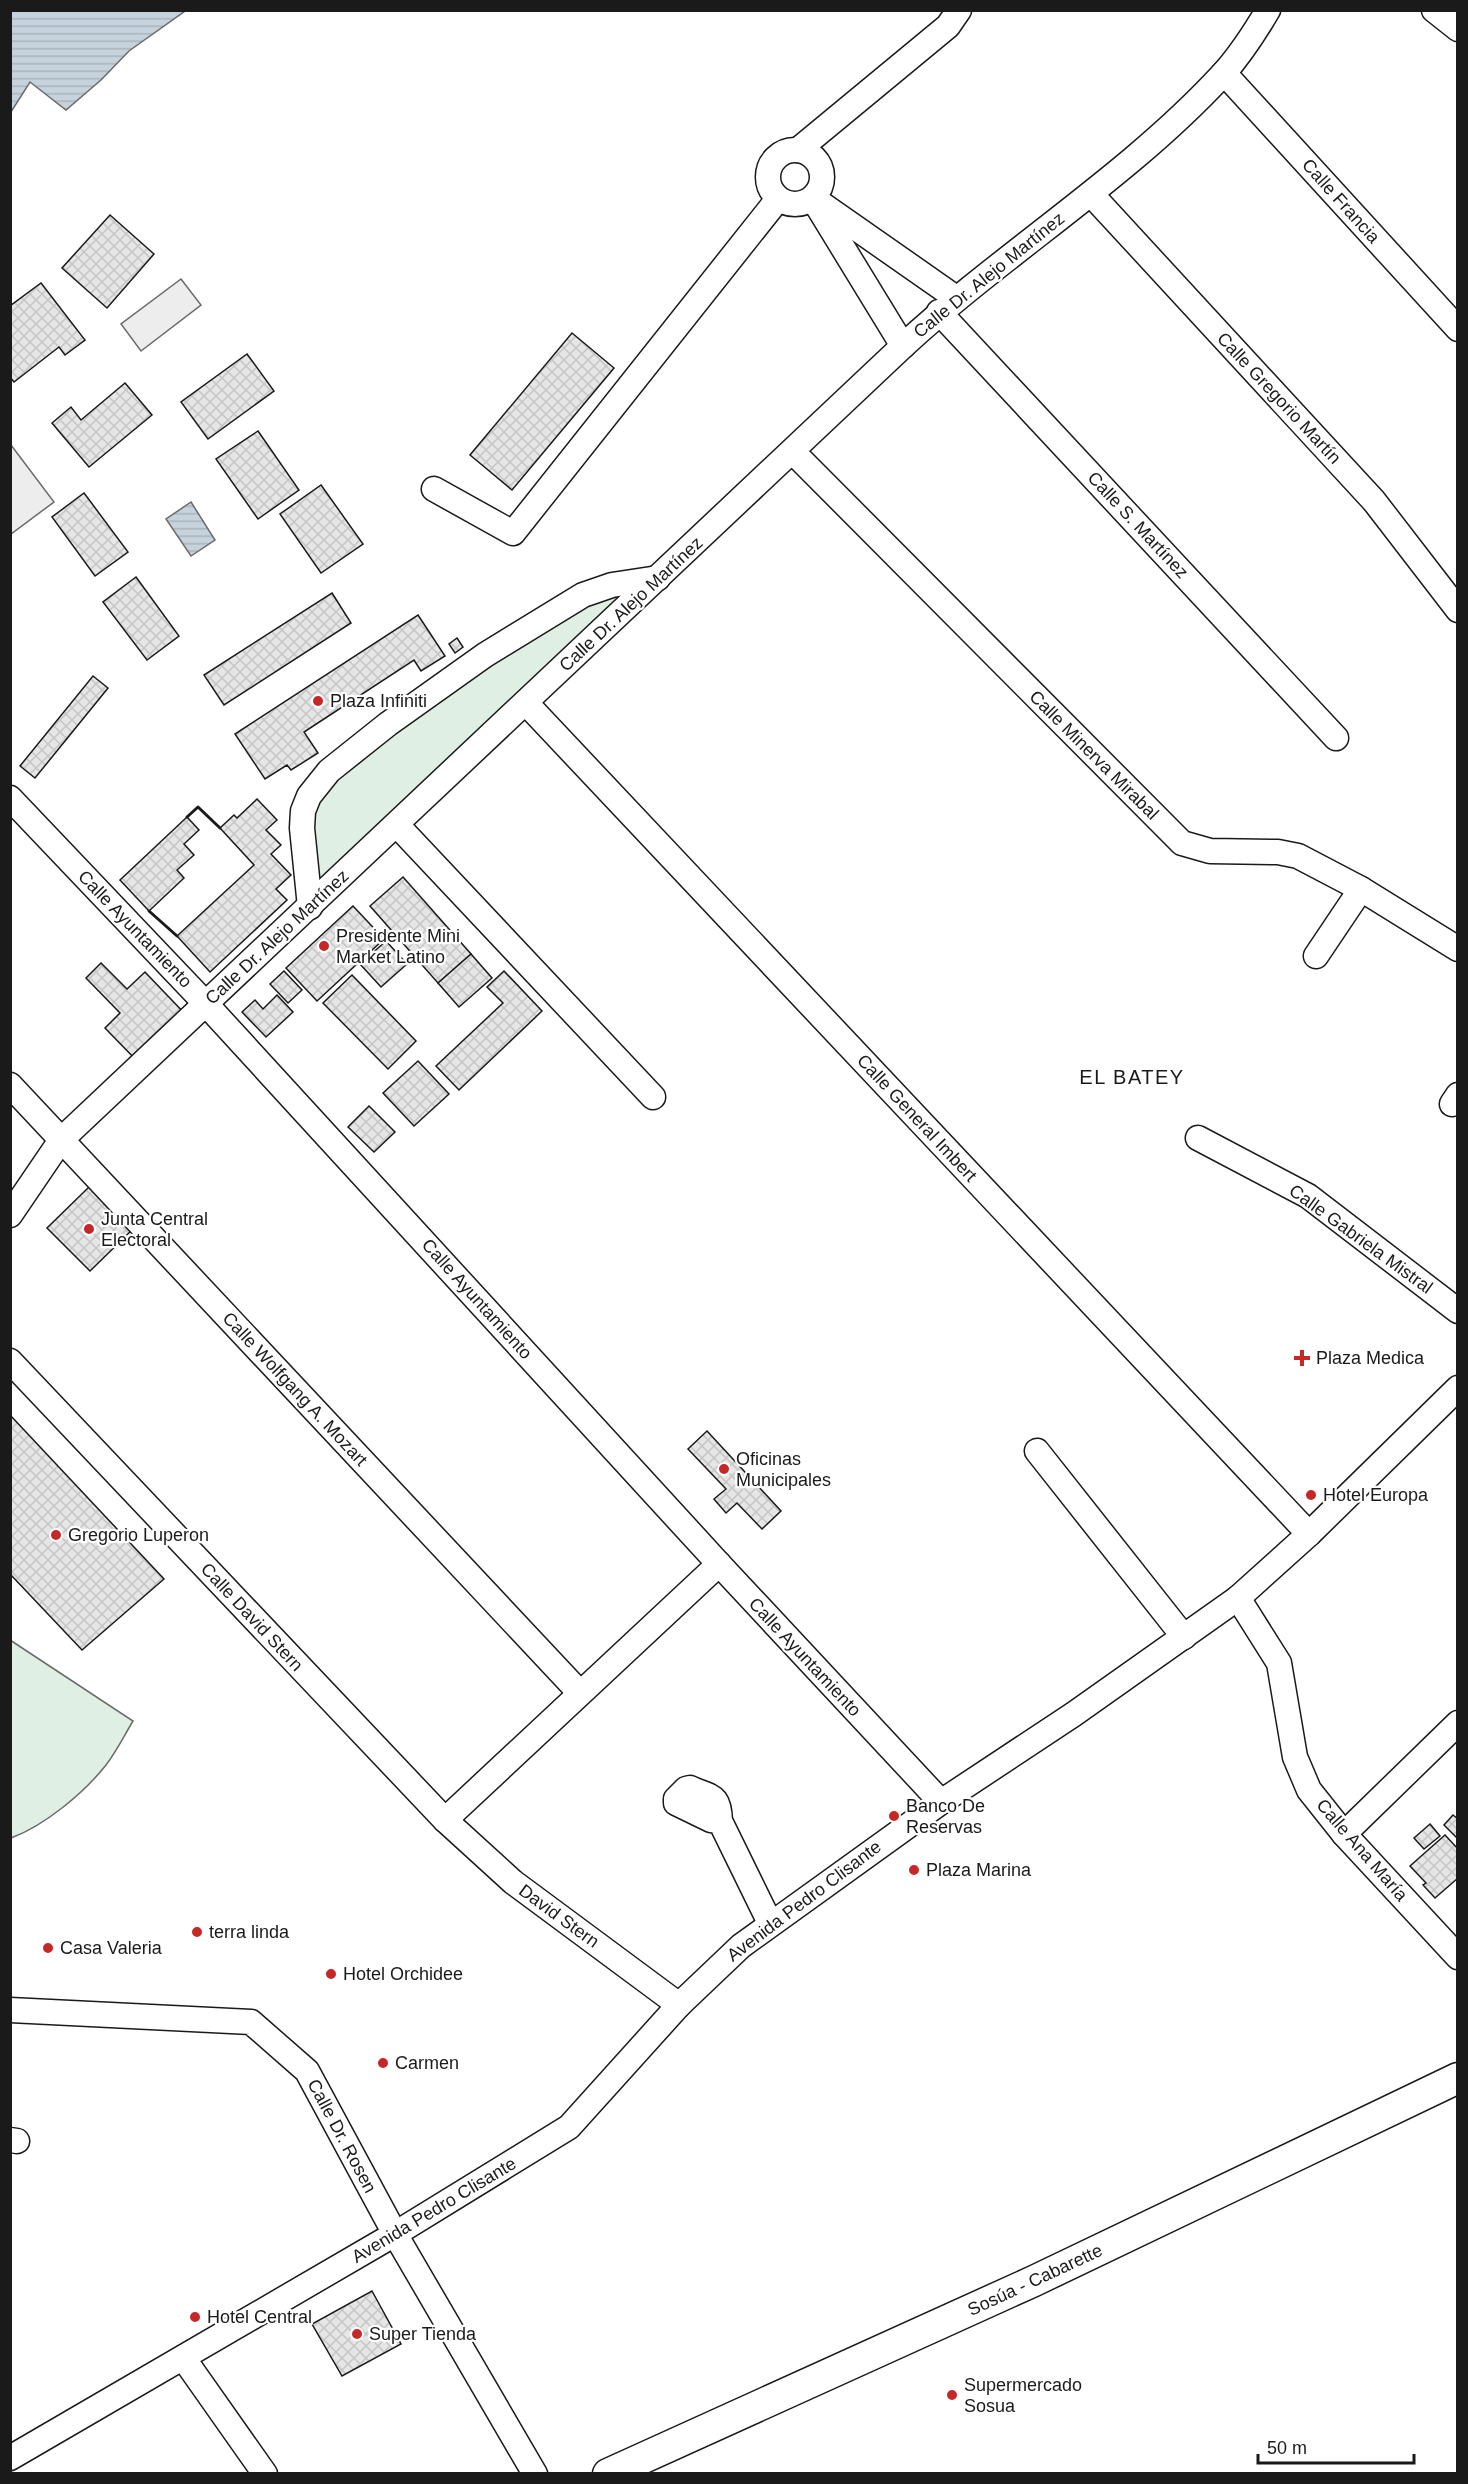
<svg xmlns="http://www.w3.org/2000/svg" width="1468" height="2484" font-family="Arial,sans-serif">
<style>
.grass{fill:#e0efe3;stroke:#6a6a6a;stroke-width:1.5}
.parking{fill:#ededed;stroke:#6a6a6a;stroke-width:1.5}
.water{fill:url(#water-rules);stroke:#6a6a6a;stroke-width:1.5}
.building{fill:url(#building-cross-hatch);stroke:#1a1a1a;stroke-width:1.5}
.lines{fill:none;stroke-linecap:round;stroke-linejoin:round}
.minor-casing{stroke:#1a1a1a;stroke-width:27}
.major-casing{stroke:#1a1a1a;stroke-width:33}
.minor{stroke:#fff;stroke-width:24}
.major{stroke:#fff;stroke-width:30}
.wall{stroke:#1a1a1a;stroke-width:3}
.poi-dot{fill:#c62828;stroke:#fff;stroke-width:2}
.labels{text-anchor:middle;stroke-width:4.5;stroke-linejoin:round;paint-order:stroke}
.street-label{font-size:18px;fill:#1a1a1a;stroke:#fff}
.poi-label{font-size:18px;fill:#1a1a1a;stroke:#fff;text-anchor:start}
.neighbourhood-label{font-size:20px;letter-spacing:1.5px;fill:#1a1a1a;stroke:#fff}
</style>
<defs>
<pattern id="water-rules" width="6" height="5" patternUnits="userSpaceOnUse" patternTransform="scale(1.5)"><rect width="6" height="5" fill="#c6d2dc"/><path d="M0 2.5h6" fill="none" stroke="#aab4bc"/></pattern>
<pattern id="building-cross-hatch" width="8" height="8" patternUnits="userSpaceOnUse" patternTransform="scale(1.5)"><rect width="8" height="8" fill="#e6e6e6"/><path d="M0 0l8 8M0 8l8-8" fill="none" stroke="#c5c5c5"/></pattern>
</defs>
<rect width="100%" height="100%" fill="#fff"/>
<g class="grass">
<path d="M638,584l-318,305 -8,-54 3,-34 22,-26 246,-176z"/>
<path d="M10,1640l123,81c-9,15 -17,31 -27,44 -22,28 -62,61 -95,73z"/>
</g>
<g class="parking">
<path d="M181,279l20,26 -60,46 -20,-27z"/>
<path d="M11,445l43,57 -43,32z"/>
</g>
<g class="water">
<path d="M11,10h174v1l-56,40 -28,29 -35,30 -36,-28 -19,30z"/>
<path d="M191,502l24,38 -24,16 -25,-37z"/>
</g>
<g class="building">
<path d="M110,215l44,39 -47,54 -45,-40z"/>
<path d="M41,283l44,57 -20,15 -6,-8 -45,35 -4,-5v-71z"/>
<path d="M572,333l42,35 -102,122 -42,-35z"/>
<path d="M247,354l27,37 -66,48 -27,-37z"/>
<path d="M125,383l27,32 -63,52 -37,-44 19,-16 10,13z"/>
<path d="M258,431l41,59 -41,29 -42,-60z"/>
<path d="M321,485l42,59 -42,29 -41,-59z"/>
<path d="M84,493l44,59 -33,24 -43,-59z"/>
<path d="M136,577l43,59 -32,24 -44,-58z"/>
<path d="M332,593l19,30 -127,82 -20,-30z"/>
<path d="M418,615l27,41 -24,15 -7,-11 -110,72 14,21 -27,17 -4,-5 -22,14 -30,-45z"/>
<path d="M457,638l6,9 -8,6 -6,-9z"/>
<path d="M93,676l15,12 -73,90 -15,-12z"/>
<path d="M257,799l20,21 -11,10 15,15 -10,9 20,21 -15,14 11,11 -77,72 -33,-36 77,-71 -34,-37 14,-13 3,3z"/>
<path d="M187,817l12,13 -15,14 10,11 -17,15 7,8 -35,33 -29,-31z"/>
<path d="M403,877l68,77 -33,29 -68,-77z"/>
<path d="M353,906l31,33 -67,62 -31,-33z"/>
<path d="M386,941l21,23 -26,23 -21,-23z"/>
<path d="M471,954l21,24 -33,29 -21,-24z"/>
<path d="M101,963l26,26 18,-17 42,44 -49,46 -33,-34 15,-15 -34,-35z"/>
<path d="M284,971l18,19 -14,13 -18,-19z"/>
<path d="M504,971l38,40 -83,79 -23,-24 67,-63 -16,-16z"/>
<path d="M352,975l64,66 -28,28 -65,-66z"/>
<path d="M277,995l16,17 -27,25 -24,-25 13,-12 8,9z"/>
<path d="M418,1061l31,33 -35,32 -31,-33z"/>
<path d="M369,1106l26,26 -21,20 -26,-25z"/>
<path d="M89,1187l43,43 -42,41 -43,-43z"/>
<path d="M10,1415l154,164 -82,71 -72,-76z"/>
<path d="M707,1431l74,80 -19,18 -25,-26 -11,10 -12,-14 12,-10 -38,-40z"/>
<path d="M1453,1815l5,4v20l-14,-14z"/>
<path d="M1430,1824l10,12 -16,13 -10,-11z"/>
<path d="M1445,1835l13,14v29l-23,20 -12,-13 3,-2 -16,-17z"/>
<path d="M372,2291l29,53 -59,32 -30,-52z"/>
</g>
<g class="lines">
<g class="minor-casing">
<g id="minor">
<path d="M1434,10l24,19"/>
<path d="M1224,73l234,256"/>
<circle cx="795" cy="177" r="27"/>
<path d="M798,150l150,-124 11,-16"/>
<path d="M1091,194l283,307 84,109"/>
<path d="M813,198l143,100"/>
<path d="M818,207l85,139"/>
<path d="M939,312l397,426"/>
<path d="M793,452l389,391 28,8 68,1 20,4 63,33 97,60"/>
<path d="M434,489l79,44 265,-334"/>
<path d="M526,703l783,831"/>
<path d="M10,798l196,206 513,560 222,238"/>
<path d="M397,825l256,272"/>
<path d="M310,907l-8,-79 1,-17 6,-15 20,-25 59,-47 97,-69 98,-60 29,-10 46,-7"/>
<path d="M1316,956l45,-67"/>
<path d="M10,1085l570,608"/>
<path d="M1452,1104l6,-9"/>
<path d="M1198,1138l110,58 150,115"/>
<path d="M10,1215l51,-75 842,-794c103,-95 225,-169 320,-272 17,-19 32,-42 45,-64"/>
<path d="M10,1361l435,459 68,62 166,123"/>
<path d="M1037,1451l147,186"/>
<path d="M1238,1598l41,65 16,94 14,33 35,44 114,123"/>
<path d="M445,1820l274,-256"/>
<path d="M720,1821c-1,-27 -8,-23 -30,-33l-4,1 -10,10v4l35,17 9,1 50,102"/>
<path d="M1344,1834l114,-111"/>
<path d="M10,2010l241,12 56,49 88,163 140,240"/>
<path d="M10,2140l7,1"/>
<path d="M184,2359l81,115"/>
<path d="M10,2458l385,-224 174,-107 110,-122 62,-59 200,-144 133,-88 164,-116 71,-64 149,-146"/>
</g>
</g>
<g class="major-casing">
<path id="major" d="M608,2474l426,-193 424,-203"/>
</g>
<use href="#minor" class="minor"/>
<use href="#major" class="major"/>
<g class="wall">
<path d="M187,817l11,-10 22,21"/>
<path d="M149,911l28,25"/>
</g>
</g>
<g class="poi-dot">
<circle cx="318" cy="701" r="6"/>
<circle cx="324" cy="946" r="6"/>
<circle cx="89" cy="1229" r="6"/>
<path d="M1299 1349h6v6h6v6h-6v6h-6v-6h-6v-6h6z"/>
<circle cx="724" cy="1469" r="6"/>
<circle cx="1311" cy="1495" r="6"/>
<circle cx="56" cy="1535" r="6"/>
<circle cx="894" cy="1816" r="6"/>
<circle cx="914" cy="1870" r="6"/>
<circle cx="197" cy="1932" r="6"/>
<circle cx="48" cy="1948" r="6"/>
<circle cx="331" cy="1974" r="6"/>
<circle cx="383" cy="2063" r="6"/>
<circle cx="195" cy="2317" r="6"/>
<circle cx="357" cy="2334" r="6"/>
<circle cx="952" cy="2395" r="6"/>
</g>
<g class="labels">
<g class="street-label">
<text transform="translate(1341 201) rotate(48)" y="6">Calle Francia</text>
<text transform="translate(989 275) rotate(-39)" y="6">Calle Dr. Alejo Martínez</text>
<text transform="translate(1279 398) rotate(47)" y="6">Calle Gregorio Martín</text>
<text transform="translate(1138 525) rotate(47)" y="6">Calle S. Martínez</text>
<text transform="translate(631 604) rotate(-43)" y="6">Calle Dr. Alejo Martínez</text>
<text transform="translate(1094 755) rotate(45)" y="6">Calle Minerva Mirabal</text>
<text transform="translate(135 929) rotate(46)" y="6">Calle Ayuntamiento</text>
<text transform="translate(277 937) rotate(-43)" y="6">Calle Dr. Alejo Martínez</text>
<text transform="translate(917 1118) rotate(47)" y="6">Calle General Imbert</text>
<text transform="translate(1361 1239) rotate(36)" y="6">Calle Gabriela Mistral</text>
<text transform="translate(477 1299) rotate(48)" y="6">Calle Ayuntamiento</text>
<text transform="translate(295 1389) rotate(47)" y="6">Calle Wolfgang A. Mozart</text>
<text transform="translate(252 1617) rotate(47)" y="6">Calle David Stern</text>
<text transform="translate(805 1657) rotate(47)" y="6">Calle Ayuntamiento</text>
<text transform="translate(1362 1850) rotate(49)" y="6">Calle Ana María</text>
<text transform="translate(804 1901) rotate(-37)" y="6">Avenida Pedro Clisante</text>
<text transform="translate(559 1916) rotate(36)" y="6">David Stern</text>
<text transform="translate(342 2136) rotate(62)" y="6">Calle Dr. Rosen</text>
<text transform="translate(434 2210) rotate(-31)" y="6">Avenida Pedro Clisante</text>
<text transform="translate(1035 2280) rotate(-25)" y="6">Sosúa - Cabarette</text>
</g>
<g class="poi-label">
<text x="330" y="707">Plaza Infiniti</text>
<text x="336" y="942">Presidente Mini<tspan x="336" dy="21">Market Latino</tspan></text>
<text x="101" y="1225">Junta Central<tspan x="101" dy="21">Electoral</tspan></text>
<text x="1316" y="1364">Plaza Medica</text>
<text x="736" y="1465">Oficinas<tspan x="736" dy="21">Municipales</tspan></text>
<text x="1323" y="1501">Hotel Europa</text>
<text x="68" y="1541">Gregorio Luperon</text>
<text x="906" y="1812">Banco De<tspan x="906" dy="21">Reservas</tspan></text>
<text x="926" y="1876">Plaza Marina</text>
<text x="209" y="1938">terra linda</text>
<text x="60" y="1954">Casa Valeria</text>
<text x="343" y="1980">Hotel Orchidee</text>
<text x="395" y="2069">Carmen</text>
<text x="207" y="2323">Hotel Central</text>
<text x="369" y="2340">Super Tienda</text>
<text x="964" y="2391">Supermercado<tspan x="964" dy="21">Sosua</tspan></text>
</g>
<g class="neighbourhood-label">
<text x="1132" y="1084">EL BATEY</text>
</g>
</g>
<rect width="1468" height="2484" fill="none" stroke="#1a1a1a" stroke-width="24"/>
<path d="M1258 2454v9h156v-9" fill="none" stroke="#1a1a1a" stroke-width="3"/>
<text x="1267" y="2454" font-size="18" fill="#1a1a1a" stroke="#ffffff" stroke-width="4.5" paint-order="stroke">50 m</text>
</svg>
